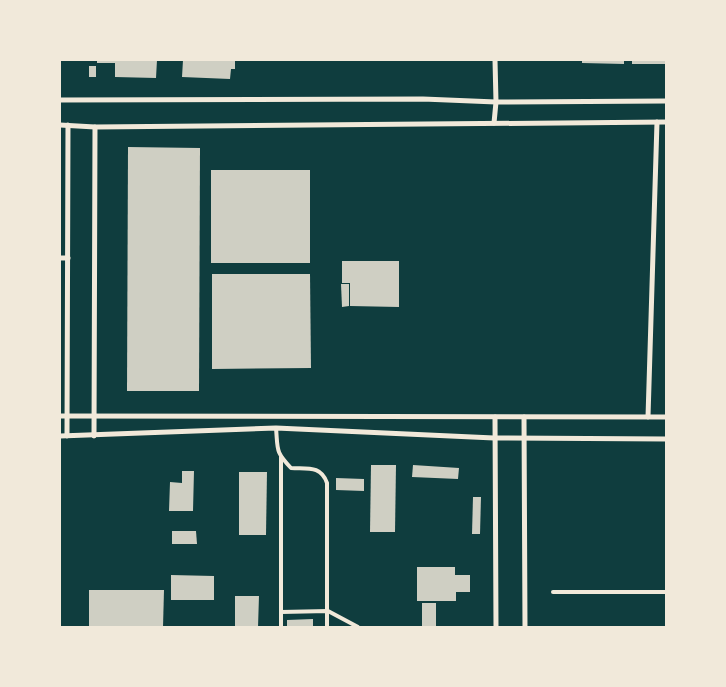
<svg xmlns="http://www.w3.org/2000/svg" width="726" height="687" font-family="'Varela Round',sans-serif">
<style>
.building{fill:#cfcfc3}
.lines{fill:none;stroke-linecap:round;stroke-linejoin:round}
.service{stroke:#f1e9da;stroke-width:4}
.minor{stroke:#f1e9da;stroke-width:5}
</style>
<rect width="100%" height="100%" fill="#0f3d3e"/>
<g class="building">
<path d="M97,60h60l-1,18 -41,-1v-14h-18z"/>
<path d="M183,60h52v9h-4l-1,10 -48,-2z"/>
<path d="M582,60h42v4l-42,-1z"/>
<rect x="632" y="60" width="34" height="4"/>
<rect x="89" y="66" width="7" height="11"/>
<path d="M128,147l72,1 -1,243h-72z"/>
<rect x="211" y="170" width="99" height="93"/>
<path d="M342,261h57v46l-49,-1v-23h-8z"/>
<path d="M212,274h98l1,94 -99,1z"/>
<path d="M341,284h8v22l-7,1z"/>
<path d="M371,465h25l-1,67h-25z"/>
<path d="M413,465l46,3 -1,11 -46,-2z"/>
<path d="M182,471h12l-1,40h-24l1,-29 12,1z"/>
<path d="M239,472h28l-1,63h-27z"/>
<path d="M336,478l28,1v12l-28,-1z"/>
<path d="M473,497h8l-1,37h-8z"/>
<path d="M172,531h24l1,13h-25z"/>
<path d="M417,567h38v8h15v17h-14v9h-39z"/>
<path d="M171,575l43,1v24h-43z"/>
<path d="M89,590h75l-1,37h-74z"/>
<path d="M235,596h24l-1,31h-23z"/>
<rect x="422" y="603" width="14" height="24"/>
<path d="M313,619v8h-26v-7z"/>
</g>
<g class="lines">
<g class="service">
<path d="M276,428c2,22 -1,23 15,40 16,1 30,-3 36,15v144"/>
<path d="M281,457v170"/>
<path d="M553,592h113"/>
<path d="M281,612l47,-1 30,16"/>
</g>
<g class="minor">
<path d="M60,100l363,-1 73,3 170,-1"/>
<path d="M494,123l2,-21 -1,-42"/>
<path d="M60,125l35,2 571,-5"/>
<path d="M60,258h8"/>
<path d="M60,416l606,1"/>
<path d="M495,417l1,210"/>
<path d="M524,417l1,210"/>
<path d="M648,417l9,-295"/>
<path d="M60,436l216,-8 218,10 172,1"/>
<path d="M67,436l1,-311"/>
<path d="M94,436l1,-309"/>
</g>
</g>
<rect width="726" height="687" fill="none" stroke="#f1e9da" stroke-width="122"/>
</svg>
